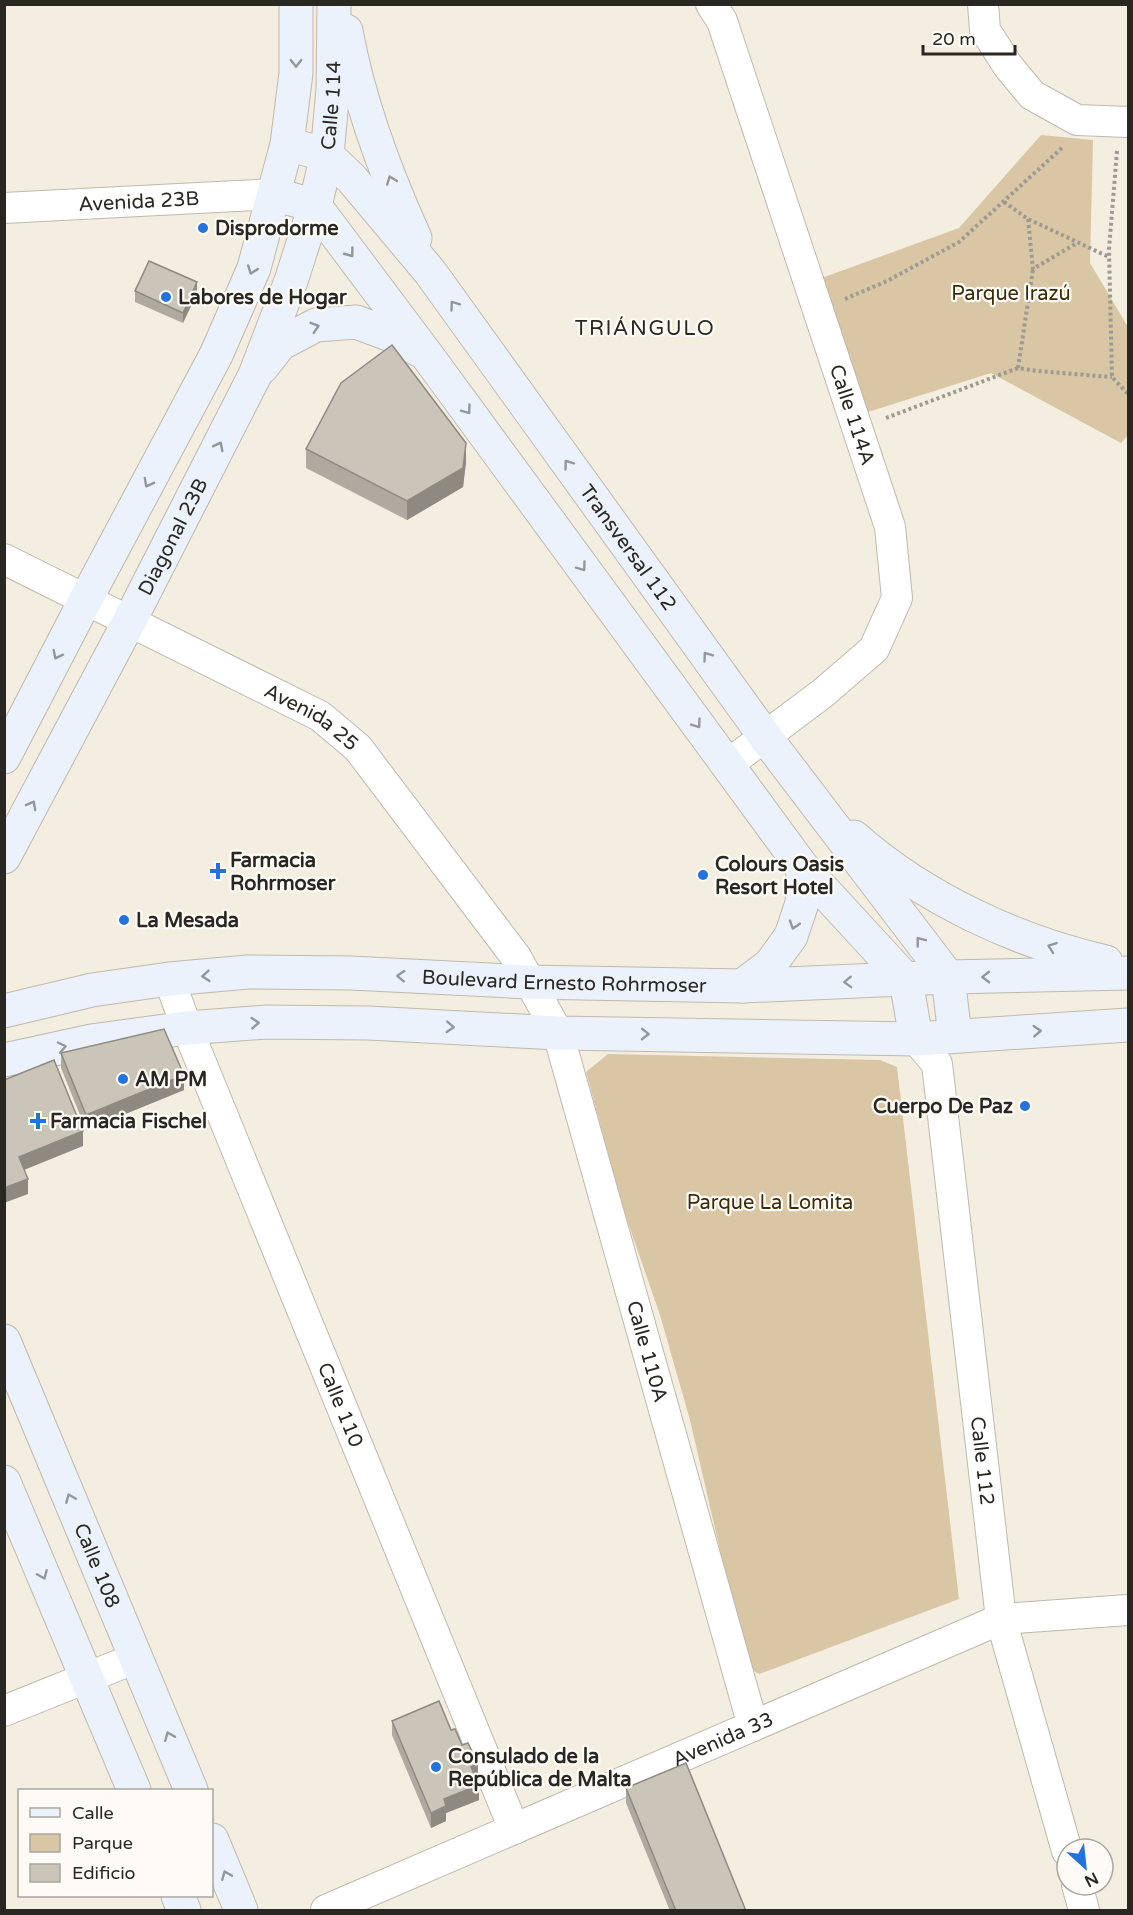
<svg xmlns="http://www.w3.org/2000/svg" width="1133" height="1915" font-family="'Varela Round',sans-serif">
<style>
.green{fill:#d8c6a4}
.lines{fill:none;stroke-linecap:round;stroke-linejoin:round}
.street-casing{stroke:#bfb9ad;stroke-width:32}
.secondary-casing{stroke:#bfb9ad;stroke-width:35}
.path{stroke:#9f9a91;stroke-width:4;stroke-dasharray:3 3;stroke-linecap:butt}
.street{stroke:#fff;stroke-width:30}
.secondary{stroke:#ebf2fc;stroke-width:33}
.wall{fill:#afa99f}
.shaded-wall{fill:#8e8a82}
.building{fill:#cbc5b9;stroke:#8e8a82;stroke-width:1.5}
.oneway{stroke:#94979a}
.poi-dot{fill:#2373de;stroke:#fefbf6;stroke-width:2}
.labels{text-anchor:middle;stroke-width:4.5;stroke-linejoin:round;paint-order:stroke}
.street-label{font-size:20px;fill:#292722;stroke:#fefbf6}
.poi-label{font-size:20px;font-weight:bold;fill:#292722;stroke:#fefbf6;text-anchor:start}
.park-label{font-size:20px;fill:#3b2b08;stroke:#fefbf6}
.neighbourhood-label{font-size:21px;letter-spacing:1.5px;fill:#292722;stroke:#fefbf6}
</style>
<rect width="100%" height="100%" fill="#f4eee1"/>
<g class="green">
<path d="M1041,135l52,5 -3,123 38,64v108l-7,8 -130,-70 -123,39 -49,-133 140,-51z"/>
<path d="M608,1054l272,6 17,7 62,532 -200,75 -12,-7 -57,-247 -30,-105 -36,-104 -38,-139z"/>
</g>
<g class="lines">
<g class="street-casing">
<g id="street">
<path id="s1" d="M711,4l11,17 168,506 7,71 -23,51 -51,44 -96,72"/>
<path d="M983,4l2,26 23,36 24,29 45,25 51,2"/>
<path id="s2" d="M4,208l270,-14"/>
<path id="s3" d="M4,559l316,157 38,32 158,209 42,76 195,693"/>
<path id="s4" d="M169,979l18,49 327,801"/>
<path id="s5" d="M916,1039l21,25 64,555 66,232"/>
<path d="M4,1711l132,-53"/>
<path d="M1077,1885l7,25"/>
<path id="s6" d="M326,1910l675,-291 127,-9"/>
</g>
</g>
<g class="secondary-casing">
<g id="secondary">
<path d="M346,31c13,71 39,141 69,207"/>
<path id="s7" d="M287,144l40,11 25,24 78,93 336,466 182,239 7,59"/>
<path d="M274,194l41,12 111,148 377,514 103,112"/>
<path d="M262,367l18,-23 36,-19 40,-3 38,14 25,14"/>
<path d="M4,757l82,-158 130,-244 38,-87 33,-124 9,-71v-69"/>
<path d="M854,837c69,61 163,105 252,125"/>
<path id="s8" d="M4,857l126,-237 125,-245 36,-94 24,-75 12,-51 6,-66 1,-85"/>
<path d="M906,980l10,59"/>
<path d="M742,986l28,-21 21,-29 11,-33 1,-35"/>
<path id="s9" d="M4,1011l88,-21 77,-11 79,-7 103,1 177,9 214,4 206,-9 180,-4"/>
<path d="M4,1060l87,-19 96,-13 80,-6 101,1 190,10 358,6 212,-14"/>
<path id="s10" d="M4,1341l187,449"/>
<path d="M4,1482l130,308"/>
<path d="M212,1840l29,70"/>
<path d="M178,1896l6,14"/>
</g>
</g>
<g class="path">
<path d="M1117,151l-8,98 3,128 16,17"/>
<path d="M1004,202l24,17 81,38"/>
<path d="M1028,219l5,50 44,-26"/>
<path d="M845,299l42,-18 72,-39 104,-95"/>
<path d="M1018,368l15,-99"/>
<path d="M886,418l132,-50 19,3 75,6"/>
</g>
<use href="#street" class="street"/>
<use href="#secondary" class="secondary"/>
</g>
<g class="wall">
<path d="M135,291l62,2 -14,30 -48,-21z"/>
<path d="M306,449l160,13 -3,25 -56,33 -101,-52z"/>
<path d="M61,1053l123,37 -98,40 -25,-62z"/>
<path d="M392,1721l59,9 27,49 -1,1 2,20 -33,13v8l-15,7 -39,-93z"/>
<path d="M626,1788l120,123h-76l-44,-108z"/>
</g>
<g class="shaded-wall">
<path d="M197,282v11l-14,30v-10z"/>
<path d="M466,443v19l-3,25 -56,33v-19z"/>
<path d="M184,1075v15l-98,40v-15z"/>
<path d="M83,1131v15l-64,26v-15z"/>
<path d="M28,1179v15l-24,9v-15z"/>
<path d="M478,1764v15l-7,3v-15z"/>
<path d="M479,1785v15l-33,13v8l-15,7v-15l13,-14z"/>
</g>
<g class="building">
<path d="M149,261l48,21 -14,31 -48,-22z"/>
<path d="M392,345l74,98 -3,25 -56,33 -101,-52 35,-66z"/>
<path d="M164,1029l20,46 -98,40 -25,-62z"/>
<path d="M54,1060l29,71 -64,26 9,22 -24,9v-108z"/>
<path d="M439,1701l12,29 4,-1 7,16 6,-2 10,21 -7,3 8,18 -35,14 2,7 -15,7 -39,-92z"/>
<path d="M686,1763l60,148h-70l-50,-123z"/>
</g>
<defs><path id="oneway-chevron" d="M-2-3.5L2.5 0L-2 3.5" fill="none" stroke-width="1.6" stroke-linecap="round" stroke-linejoin="round" transform="scale(1.5)"/></defs>
<g class="oneway">
<use href="#oneway-chevron" transform="translate(296 63) rotate(90)"/>
<use href="#oneway-chevron" transform="translate(391 180) rotate(-110)"/>
<use href="#oneway-chevron" transform="translate(350 253) rotate(53)"/>
<use href="#oneway-chevron" transform="translate(252 270) rotate(110)"/>
<use href="#oneway-chevron" transform="translate(454 305) rotate(-126)"/>
<use href="#oneway-chevron" transform="translate(315 327) rotate(-17)"/>
<use href="#oneway-chevron" transform="translate(467 410) rotate(54)"/>
<use href="#oneway-chevron" transform="translate(219 446) rotate(-63)"/>
<use href="#oneway-chevron" transform="translate(568 464) rotate(-126)"/>
<use href="#oneway-chevron" transform="translate(148 483) rotate(118)"/>
<use href="#oneway-chevron" transform="translate(582 567) rotate(54)"/>
<use href="#oneway-chevron" transform="translate(57 655) rotate(117)"/>
<use href="#oneway-chevron" transform="translate(707 656) rotate(-126)"/>
<use href="#oneway-chevron" transform="translate(697 724) rotate(54)"/>
<use href="#oneway-chevron" transform="translate(32 805) rotate(-62)"/>
<use href="#oneway-chevron" transform="translate(794 925) rotate(108)"/>
<use href="#oneway-chevron" transform="translate(920 941) rotate(-128)"/>
<use href="#oneway-chevron" transform="translate(1052 947) rotate(-160)"/>
<use href="#oneway-chevron" transform="translate(206 976) rotate(175)"/>
<use href="#oneway-chevron" transform="translate(401 976) rotate(-177)"/>
<use href="#oneway-chevron" transform="translate(986 977) rotate(179)"/>
<use href="#oneway-chevron" transform="translate(848 982) rotate(178)"/>
<use href="#oneway-chevron" transform="translate(255 1023) rotate(-4)"/>
<use href="#oneway-chevron" transform="translate(450 1027) rotate(3)"/>
<use href="#oneway-chevron" transform="translate(1037 1031) rotate(-4)"/>
<use href="#oneway-chevron" transform="translate(645 1034) rotate(1)"/>
<use href="#oneway-chevron" transform="translate(62 1047) rotate(-12)"/>
<use href="#oneway-chevron" transform="translate(70 1498) rotate(-113)"/>
<use href="#oneway-chevron" transform="translate(43 1575) rotate(67)"/>
<use href="#oneway-chevron" transform="translate(169 1736) rotate(-112)"/>
<use href="#oneway-chevron" transform="translate(226 1875) rotate(-112)"/>
</g>
<g class="poi-dot">
<circle cx="203" cy="228" r="6"/>
<circle cx="166" cy="297" r="6"/>
<path d="M215 862h6v6h6v6h-6v6h-6v-6h-6v-6h6z"/>
<circle cx="703" cy="875" r="6"/>
<circle cx="124" cy="920" r="6"/>
<circle cx="123" cy="1079" r="6"/>
<circle cx="1025" cy="1106" r="6"/>
<path d="M35 1112h6v6h6v6h-6v6h-6v-6h-6v-6h6z"/>
<circle cx="436" cy="1767" r="6"/>
</g>
<g class="labels">
<g class="street-label">
<text dy="7" stroke="none"><textPath href="#s8" startOffset="825">Calle 114</textPath></text>
<text dy="7" stroke="none"><textPath href="#s2" startOffset="135">Avenida 23B</textPath></text>
<text dy="7" stroke="none"><textPath href="#s1" startOffset="435">Calle 114A</textPath></text>
<text dy="7" stroke="none"><textPath href="#s8" startOffset="362">Diagonal 23B</textPath></text>
<text dy="7" stroke="none"><textPath href="#s7" startOffset="537">Transversal 112</textPath></text>
<text dy="7" stroke="none"><textPath href="#s3" startOffset="346">Avenida 25</textPath></text>
<text dy="7" stroke="none"><textPath href="#s9" startOffset="564">Boulevard Ernesto Rohrmoser</textPath></text>
<text dy="7" stroke="none"><textPath href="#s3" startOffset="1082">Calle 110A</textPath></text>
<text dy="7" stroke="none"><textPath href="#s4" startOffset="459">Calle 110</textPath></text>
<text dy="7" stroke="none"><textPath href="#s5" startOffset="432">Calle 112</textPath></text>
<text dy="7" stroke="none"><textPath href="#s10" startOffset="243">Calle 108</textPath></text>
<text dy="7" stroke="none"><textPath href="#s6" startOffset="432">Avenida 33</textPath></text>
</g>
<g class="poi-label">
<text x="215" y="235">Disprodorme</text>
<text x="178" y="304">Labores de Hogar</text>
<text x="230" y="867">Farmacia<tspan x="230" dy="23">Rohrmoser</tspan></text>
<text x="715" y="871">Colours Oasis<tspan x="715" dy="23">Resort Hotel</tspan></text>
<text x="136" y="927">La Mesada</text>
<text x="135" y="1086">AM PM</text>
<text x="1013" y="1113" text-anchor="end">Cuerpo De Paz</text>
<text x="50" y="1128">Farmacia Fischel</text>
<text x="448" y="1763">Consulado de la<tspan x="448" dy="23">República de Malta</tspan></text>
</g>
<g class="park-label">
<text x="1011" y="300">Parque Irazú</text>
<text x="770" y="1209">Parque La Lomita</text>
</g>
<g class="neighbourhood-label">
<text x="645" y="335">TRIÁNGULO</text>
</g>
</g>
<rect width="1133" height="1915" fill="none" stroke="#292722" stroke-width="12"/>
<rect x="18" y="1789" width="195" height="108" fill="#fefbf6" stroke="#a9a6a1" stroke-width="1.5"/>
<rect x="30" y="1808" width="30" height="9" fill="#ebf2fc" stroke="#a9a6a1" stroke-width="1.5"/>
<text x="72" y="1819" font-size="18" fill="#292722">Calle</text>
<rect x="30" y="1834" width="30" height="18" fill="#d8c6a4" stroke="#a9a6a1" stroke-width="1.5"/>
<text x="72" y="1849" font-size="18" fill="#292722">Parque</text>
<rect x="30" y="1864" width="30" height="18" fill="#cbc5b9" stroke="#a9a6a1" stroke-width="1.5"/>
<text x="72" y="1879" font-size="18" fill="#292722">Edificio</text>
<g transform="translate(1085 1867) rotate(153)"><circle r="28" fill="#fefbf6" stroke="#a9a6a1" stroke-width="1.5"/>
<path d="M0-4.5L10 22L0 15L-10 22Z" fill="#2373de"/>
<text y="-9" font-size="16" font-weight="bold" text-anchor="middle" fill="#292722">N</text>
</g>
<path d="M923 45v9h92v-9" fill="none" stroke="#292722" stroke-width="3"/>
<text x="932" y="45" font-size="18" fill="#292722" stroke="#fefbf6" stroke-width="4.5" paint-order="stroke">20 m</text>
</svg>
